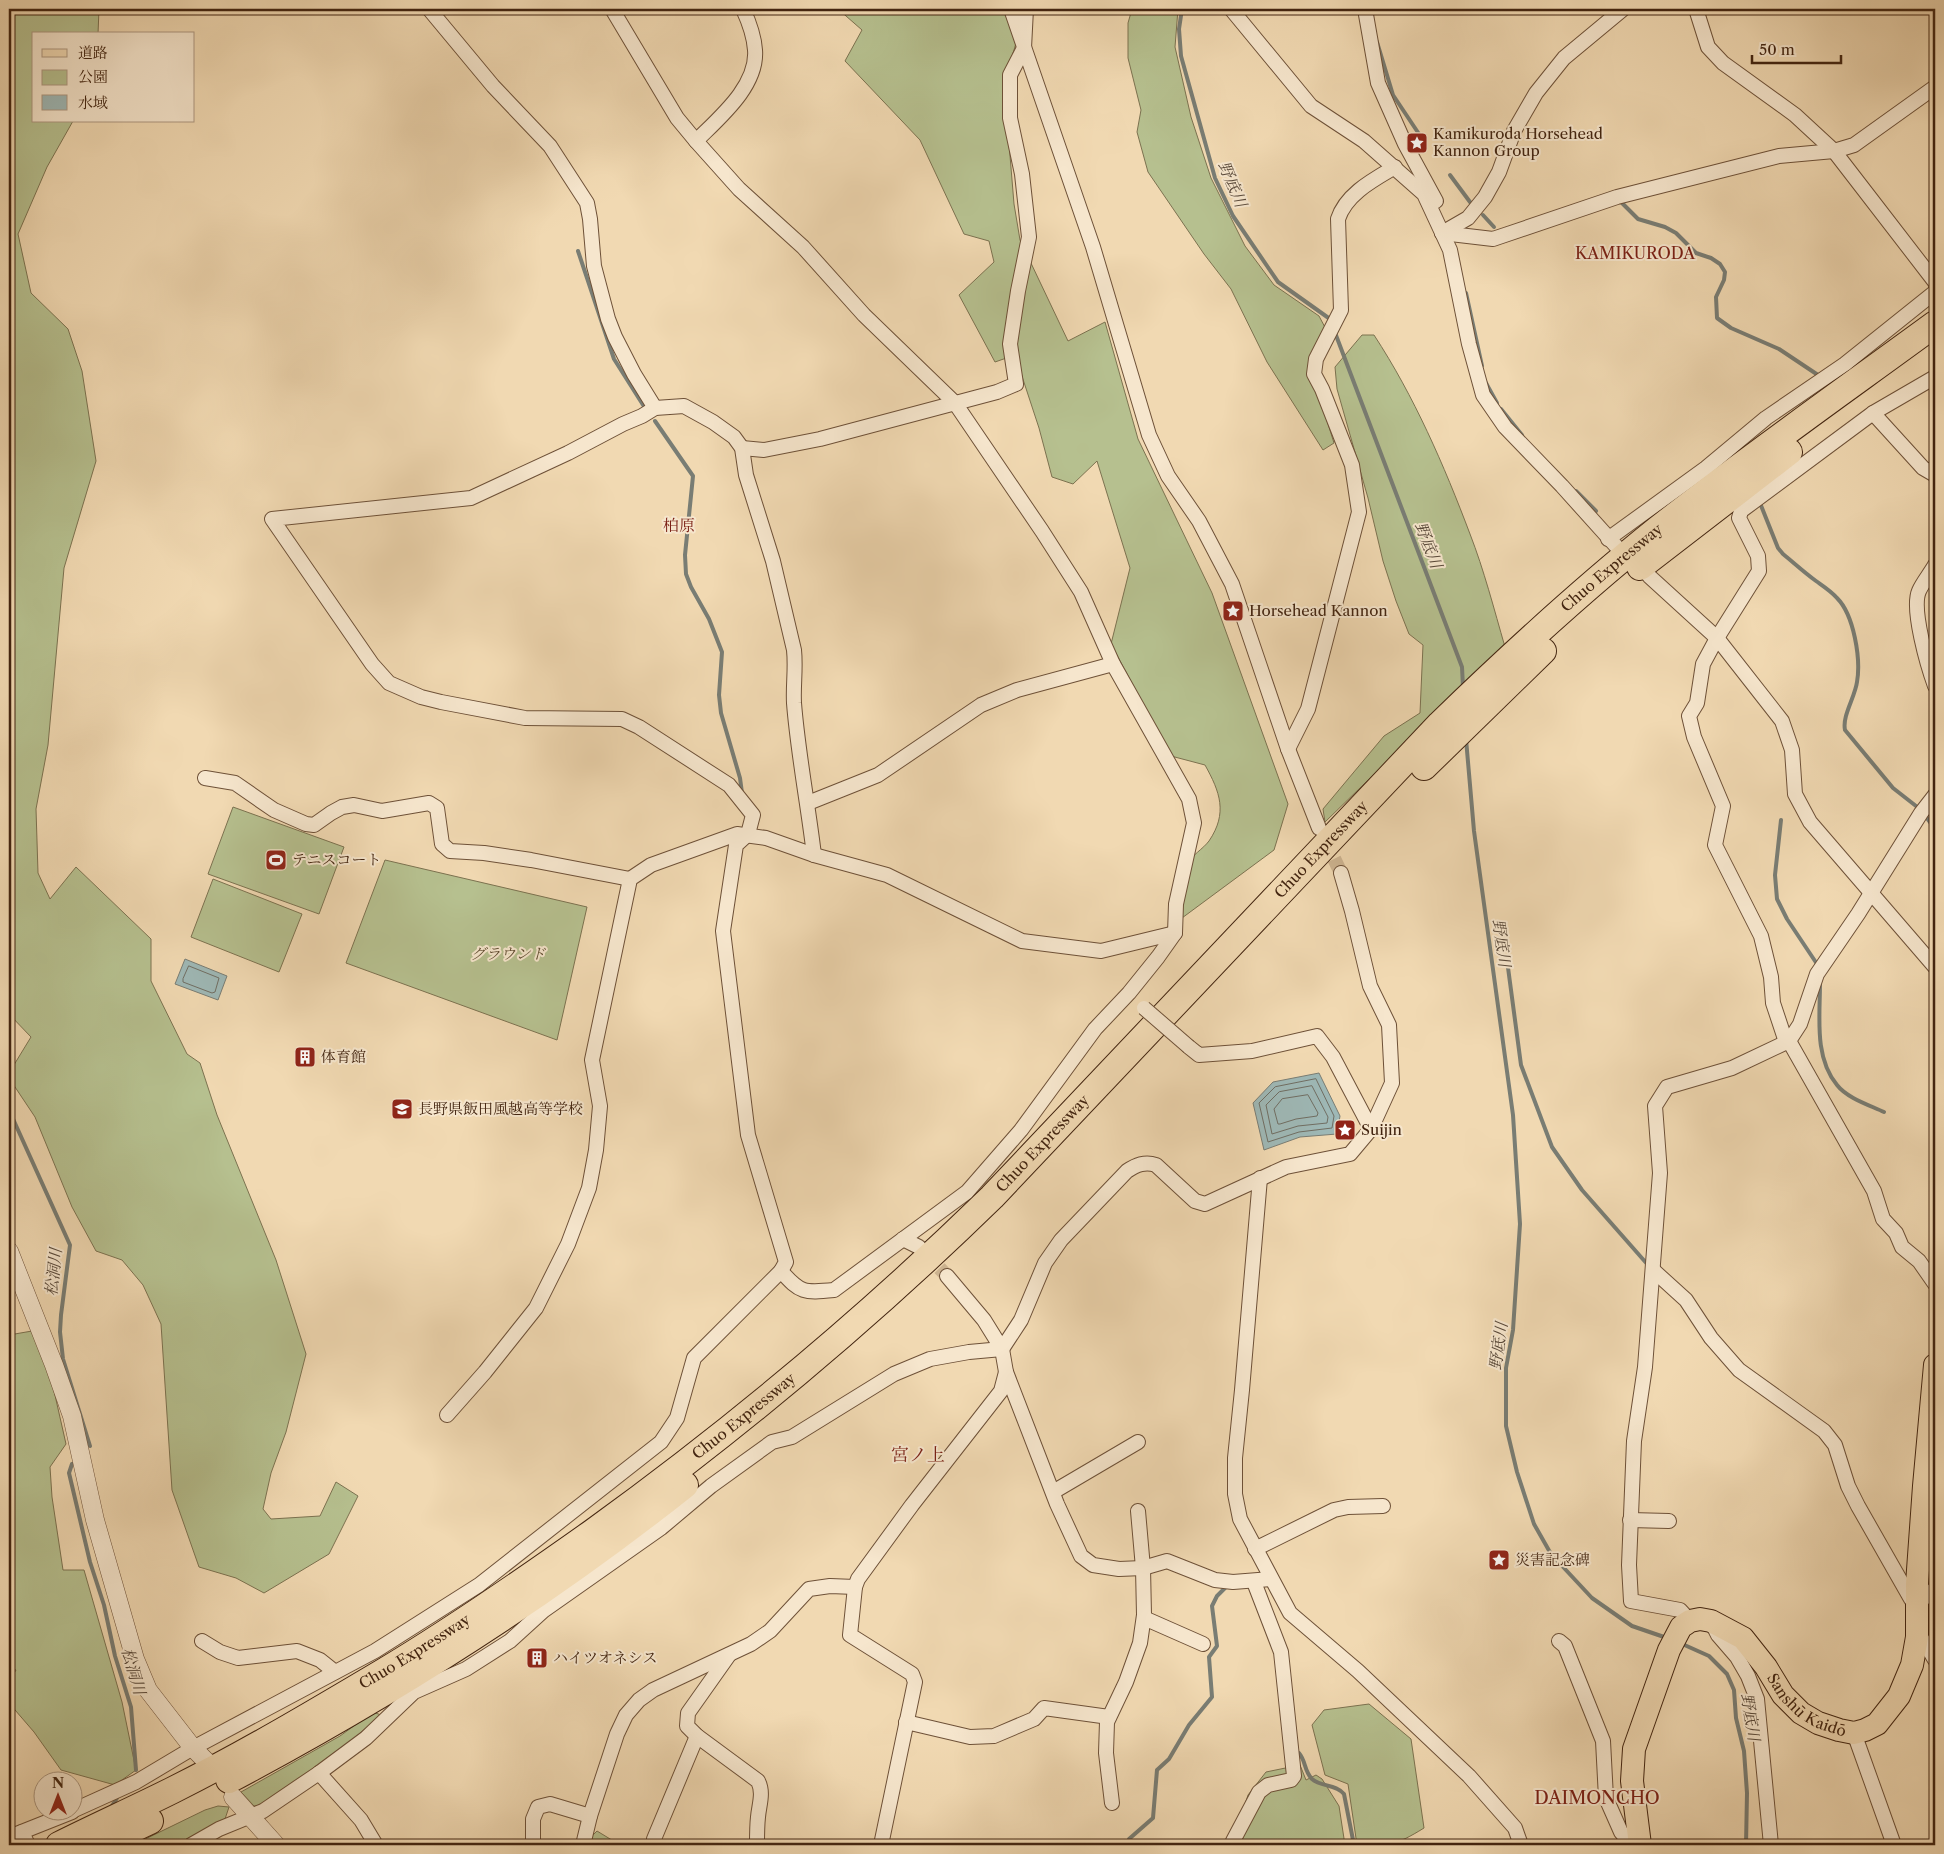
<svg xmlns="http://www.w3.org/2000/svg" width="1944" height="1854" font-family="'Libre Caslon Text','Noto Serif JP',serif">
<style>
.green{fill:#b6c08f;stroke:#7c7250}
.water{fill:#9eb8b6;stroke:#797d74}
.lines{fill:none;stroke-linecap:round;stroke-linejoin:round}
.shore{stroke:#706e63;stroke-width:1}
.stream{stroke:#797d74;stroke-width:4}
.minor-tunnel{stroke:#ceb592;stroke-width:14;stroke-dasharray:14 7;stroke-linecap:butt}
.minor-casing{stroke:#6e5138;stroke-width:16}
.tertiary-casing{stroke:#6e5138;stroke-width:19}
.primary-casing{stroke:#422410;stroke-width:24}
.motorway-casing{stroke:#422410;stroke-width:28}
.minor{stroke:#f6e6cd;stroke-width:14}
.tertiary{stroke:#f6e6cd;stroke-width:18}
.primary{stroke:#f1d9b2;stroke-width:22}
.motorway{stroke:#f1d9b2;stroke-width:26}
.minor-bridge-casing{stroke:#6e5138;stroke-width:16;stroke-linecap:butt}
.minor-bridge{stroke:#f6e6cd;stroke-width:14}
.labels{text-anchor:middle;stroke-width:4;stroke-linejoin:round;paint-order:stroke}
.poi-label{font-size:15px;fill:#422410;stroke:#f6e6cd;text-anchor:start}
.street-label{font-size:15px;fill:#422410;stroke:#f6e6cd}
.park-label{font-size:15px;font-style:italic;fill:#5f4b30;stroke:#f6e6cd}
.water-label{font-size:16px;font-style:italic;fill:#59493a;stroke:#f6e6cd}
.neighbourhood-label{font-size:16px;fill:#7a1f14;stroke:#f6e6cd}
.quarter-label{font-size:18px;fill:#7a1f14;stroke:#f6e6cd}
</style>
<rect width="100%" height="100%" fill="#f1d9b2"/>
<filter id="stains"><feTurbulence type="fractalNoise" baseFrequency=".004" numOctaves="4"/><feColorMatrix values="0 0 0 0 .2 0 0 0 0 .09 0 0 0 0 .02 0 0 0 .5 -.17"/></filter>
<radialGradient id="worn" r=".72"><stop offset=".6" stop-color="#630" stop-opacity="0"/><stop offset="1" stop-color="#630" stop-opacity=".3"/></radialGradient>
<g class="green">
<path d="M9,9h90l-1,25h-64v87h39l-26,46 -29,67 13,59 37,36 14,42 14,90 -32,107 -16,177 -12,64 2,64 12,26 26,-32 75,72v42l36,73 13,9 17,52 59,145 30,94 -20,78 -15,41 -8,36 8,10 49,-3 16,-34 22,14 -29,58 -65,39 -28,-15 -37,-11 -27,-77 -11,-166 -18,-39 -21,-25 -26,-9 -24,-44 -37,-90 -26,-39v-5l22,-36 -22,-23z"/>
<path d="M838,9h167l12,31 -13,43 10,121 6,36 48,101 37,-19 33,117 74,154 76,211 -14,46 -92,68c0,-12 1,-45 5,-54 5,-9 16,-15 22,-23 19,-28 11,-49 -4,-76l-34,-9 -60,-112 19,-76 -33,-107 -24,23 -21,-7 -13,-49 -24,-73 -20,7 -36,-67 35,-33 -5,-21 -25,-7 -44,-94 -75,-79 17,-31z"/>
<path d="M1132,9h46l-3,38 16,70 20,61 34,68 29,39 45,31 9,17 -18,33 24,77 -11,7 -56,-88 -36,-73 -27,-35 -56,-82 -11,-40 4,-22 -13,-52v-35z"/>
<path d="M1362,335h12c40,61 70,130 96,199 14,36 24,75 35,113l-180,175 -2,-13 61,-73 36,-23 3,-68 -14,-11 -13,-33 -13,-40 -15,-63 -31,-109 -2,-22z"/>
<path d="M233,807l111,40 -25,67 -111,-40z"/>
<path d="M385,860l202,47 -30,133 -211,-77z"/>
<path d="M213,879l89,35 -23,58 -88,-35z"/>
<path d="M32,1331l20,51 14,62 -16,23 2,30 11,73h21l38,132 14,68 -21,15 -54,-15 -27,-38 -25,-29v-21l7,-12 -7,-3v-332z"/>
<path d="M1369,1704l42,35 13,89c-29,18 -34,17 -67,17l-9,-61 -23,-9 -13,-50 12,-15z"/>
<path d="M373,1712l8,3 -30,26 -87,64 -10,1 -13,-14 99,-56z"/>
<path d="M1300,1765l6,15 10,-5 6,4 17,27 6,39h-113l16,-50 18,-23z"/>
<path d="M218,1806l11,1 -4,12 -50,26h-42l72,-35z"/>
<path d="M597,1831l23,14h-31l2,-8z"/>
</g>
<g class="water">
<path d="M185,959l42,17 -9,24 -43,-16z"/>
<path d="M1319,1073l21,43 -3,18 -37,3 -36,13 -11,-47 20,-21z"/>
</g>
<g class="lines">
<g class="shore">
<path d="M189,966l30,12 -4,14 -3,1 -29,-11v-3z"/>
<path d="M1316,1079l18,37 -2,12 -33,4 -31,10 -9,-39 16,-16z"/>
<path d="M1312,1086l16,31 -1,6 -29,3 -26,8 -6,-29 13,-13z"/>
<path d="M1308,1095l10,18 -1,3 -21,3 -16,5h-2l-4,-15 8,-10z"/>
</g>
<g class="stream">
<path d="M1182,9l-3,20 2,27 34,122 18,38 45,66 52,37 1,2"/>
<path d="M1377,42l16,53 32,48"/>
<path d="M1450,175l20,27"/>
<path d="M1622,203l16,16 27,8 11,6 20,20 15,5 9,6 5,8 -1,8 -8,17 1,21 14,10 48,21 39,26"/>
<path d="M1483,215l11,12"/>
<path d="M578,251l36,108 31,49"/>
<path d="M1466,293l16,73"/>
<path d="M1334,330l128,337 1,20"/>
<path d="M1486,383l11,20"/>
<path d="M1501,409l21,26"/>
<path d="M655,421l38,55 -8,79 1,19 5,13 18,32 13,33 -3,43 2,18 19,65 2,15"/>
<path d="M1576,491l20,20"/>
<path d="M1760,503l18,45 5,6c11,9 22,19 33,27 7,5 15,10 21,17 17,17 24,61 20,84 -2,15 -15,34 -12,48l48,58 23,18"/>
<path d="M1466,739l8,92 39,284 7,109 -7,106 -7,38v58l11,46 17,52 17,30 41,44 40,28 35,12"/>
<path d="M1924,814l11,15"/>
<path d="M1781,820l-6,55 2,24 10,20 30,45"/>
<path d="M1507,960l14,105 31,82 30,43 66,75"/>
<path d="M1820,983c0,34 -6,74 17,102 10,13 32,20 47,27"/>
<path d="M9,1110l61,135 -9,70 -1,17 3,27 27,87"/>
<path d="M72,1464l-3,9 21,89 14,43 11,51 16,51 5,63"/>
<path d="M1680,1643l29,13 18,18 7,16 2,28 8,33 3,42 -1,52"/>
<path d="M1299,1753c7,8 5,18 13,26 9,8 24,5 32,15l10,51"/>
<path d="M110,1809l7,-11"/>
<path d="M1129,1845v-6l24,-21 4,-48 12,-11 20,-34 23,-28 -3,-40 8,-11 -5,-40 5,-10 10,-10"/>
</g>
<g class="minor-tunnel">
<path d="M1325,840l16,33"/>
<path d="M925,1253l22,23"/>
</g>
<g class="minor-casing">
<g id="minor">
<path d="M429,9l64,77 57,60 37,57 3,16 4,47 14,53 7,18 19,37 21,34"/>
<path d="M1011,9l82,238 56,188 19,41 31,45 33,63 56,165 31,79"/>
<path d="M1231,9l80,97 53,35 60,53 26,56 19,94 14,51 22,32 57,59 54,60"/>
<path d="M1365,9l13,74 27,61 31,57"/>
<path d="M1696,9l12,38 15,16 72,52 39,36 101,131"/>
<path d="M696,141c23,-23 62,-55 59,-91 -1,-15 -6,-28 -12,-41"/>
<path d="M1442,233l51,6 124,-42 162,-41 55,-5 20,-6 81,-58"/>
<path d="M1442,233l26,-15 17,-21 14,-25 15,-41 22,-38 28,-35 59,-49"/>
<path d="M1873,413l50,55 12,7"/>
<path d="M742,448l22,2 56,-11 177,-47 19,-8 -6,-40 8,-53 11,-54 -7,-63 -12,-56v-43l14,-27 2,-39"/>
<path d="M1608,539l98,-71 60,-50 79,-54 90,-72"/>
<path d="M1935,565c-5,9 -12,17 -16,26 -8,18 9,76 16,95"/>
<path d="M1649,576l68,62 65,83 10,29 3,44 15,28 125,145"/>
<path d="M1288,749l20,-40 51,-197 -7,-47 -30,-76 -8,-15 2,-15 25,-49 -3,-91c8,-25 35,-39 57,-52"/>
<path d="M205,778l30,5 39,27 32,14 8,1 17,-12 11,-6 12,-2 28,6 47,-8 8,5 5,36 8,7 34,2 47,7 99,19"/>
<path d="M808,803l70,-28 103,-70 36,-15 96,-26"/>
<path d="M1789,1041l85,150 9,28 13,14 6,14 17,14 16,23"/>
<path d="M1786,1042l-13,-39 -2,-26 -10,-41 -46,-91 8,-39 -29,-69 -5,-21 8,-13 6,-39 14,-26 42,-67 -1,-15 -19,-38 2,-7 132,-98 62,-36"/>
<path d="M1189,1047l10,8 53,-4 65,-15 16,21 38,72"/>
<path d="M1260,1178l-18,212 -7,68v36l5,25 50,94 68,58 111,105 46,52 6,17"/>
<path d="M903,1239l16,8"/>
<path d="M1653,1270l33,30 25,38 28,32 85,61 11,14 13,41 10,20 53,93 5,4"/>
<path d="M781,1271l5,-9 -38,-127 -25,-204 13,-86 12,-11 5,-19 -24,-30 -90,-58 -17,-8 -97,-1 -84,-16 -20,-5 -32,-14 -17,-19 -100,-145 199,-21 97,-45 55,-29 19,-8 13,-8 29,-2 29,16 21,15 8,11 4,27 27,86 21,89c2,18 -1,35 0,53 4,51 14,101 20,152"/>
<path d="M947,1276l37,44 18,29 4,23 51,132 24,52 12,9 26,4 24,-1 24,-7 48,19 18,2 38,-3"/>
<path d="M1002,1349l19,-29 24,-57 16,-23 66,-69c9,-6 18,-10 29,-6l39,36 10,3 81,-37 64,-13 21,-25 21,-46 -3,-58 -19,-39 -18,-75 -11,-38"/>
<path d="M447,1415l38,-43 51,-64 32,-64 21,-56 7,-38 4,-44 -8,-46 38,-181 21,-14 86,-31 29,4 48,17 73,20 135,66 79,10 74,-18"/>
<path d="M1053,1492l85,-50"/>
<path d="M1630,1520l39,1"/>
<path d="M1255,1549l79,-39 14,-3 35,-1"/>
<path d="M1917,1584l18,16"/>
<path d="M1144,1618l59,26"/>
<path d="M1690,1621l-10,-11 -49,-9 -2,-36 5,-124 11,-74 15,-194 -5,-67 12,-19 65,-19 57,-27 11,-17 17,-50 41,-60 63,-101 14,-18"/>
<path d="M1713,1625l5,10 19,22 11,19 9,23 14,146"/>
<path d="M1917,1637l6,3 12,20"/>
<path d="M202,1641l18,11 18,6 59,-7 23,9 15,12"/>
<path d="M1559,1641l6,5 38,95 3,57 15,34 11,13"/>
<path d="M729,1655l-41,58 -1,13 10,10 61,45c6,12 1,24 0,36 -1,9 -1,19 -1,28"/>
<path d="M906,1722l64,15 24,-1 40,-17 10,-11 65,9"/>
<path d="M1854,1733l40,112"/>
<path d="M319,1773l42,47 15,25"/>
<path d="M1112,1803l-6,-50 1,-31 19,-40 14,-39 4,-28 -1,-47 -5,-57"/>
<path d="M72,1811l64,-29 57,-34 182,-97 104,-66 182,-143 16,-24 17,-60 87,-87c19,22 23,22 53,19l133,-98 54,-62 74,-101 34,-36 29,-36 17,-24 1,-29 18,-81 -5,-24 -76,-135 -32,-72 -39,-61 -87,-128 -91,-88 -61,-68 -64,-58 -43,-48 -19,-23 -65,-109"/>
<path d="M22,1832l6,13"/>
<path d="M9,1837l63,-25"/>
<path d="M654,1839l43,-103"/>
<path d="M1233,1841l26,-49 9,-7 23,-5 3,-4 -13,-124 -27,-70"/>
<path d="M191,1845l28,-16 44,-18 56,-38 47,-35 48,-46 52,-23 44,-28 33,-30 118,-83 50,-42 61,-44 20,-5 102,-63 36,-15 39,-7 33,-3"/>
<path d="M533,1845v-26l5,-12 12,-3 40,12"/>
<path d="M583,1845l7,-29 27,-82 9,-19 13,-15 14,-10 98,-46 19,-13 39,-42 21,-3 25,1"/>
<path d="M881,1845l34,-163 -3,-8 -62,-39 5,-48 3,-8 54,-74 89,-114 5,-19"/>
</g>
</g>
<g class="tertiary-casing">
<g id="tertiary">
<path d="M9,1251l45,114 18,51 23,104 40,139 13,31 45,58 14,14"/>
<path d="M233,1797l43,48"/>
</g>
</g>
<g class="primary-casing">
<g id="primary">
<path id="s1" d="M1640,1845l-8,-64 2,-32 35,-99 12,-23 9,-6 10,-2 11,2 32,17 23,29 17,28 18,18 17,10 21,7 15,3 11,-3 12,-6 22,-28 13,-31 5,-28v-53l7,-98 11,-121"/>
</g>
</g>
<g class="motorway-casing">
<g id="motorway">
<path d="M1640,567l149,-115"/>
<path d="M1424,767l119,-116"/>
<path d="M229,1780c160,-85 314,-182 456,-295"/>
<path id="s2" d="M59,1845c38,-19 76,-36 114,-55 72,-36 141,-77 210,-118 72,-43 141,-91 210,-140 141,-102 275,-214 399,-335l448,-473c70,-68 142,-134 218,-195 90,-71 184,-137 277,-205"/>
<path d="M99,1845l51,-24"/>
</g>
</g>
<use href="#minor" class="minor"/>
<use href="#tertiary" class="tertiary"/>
<use href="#primary" class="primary"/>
<use href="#motorway" class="motorway"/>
<g class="minor-bridge-casing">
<path id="minor-bridge" d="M1144,1008l45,39"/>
</g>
<use href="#minor-bridge" class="minor-bridge"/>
</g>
<defs>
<g id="sight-square" transform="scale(1.125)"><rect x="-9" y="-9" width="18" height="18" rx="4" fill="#8f2418" stroke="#f6e6cd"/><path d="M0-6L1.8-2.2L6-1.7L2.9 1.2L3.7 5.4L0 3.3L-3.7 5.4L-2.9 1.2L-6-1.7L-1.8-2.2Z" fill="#fff"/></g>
<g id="stadium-square" transform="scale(1.125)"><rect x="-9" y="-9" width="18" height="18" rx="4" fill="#8f2418" stroke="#f6e6cd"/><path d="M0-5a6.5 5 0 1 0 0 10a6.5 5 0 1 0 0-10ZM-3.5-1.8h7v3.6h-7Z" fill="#fff"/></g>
<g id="building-square" transform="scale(1.125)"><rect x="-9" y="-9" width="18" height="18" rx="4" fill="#8f2418" stroke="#f6e6cd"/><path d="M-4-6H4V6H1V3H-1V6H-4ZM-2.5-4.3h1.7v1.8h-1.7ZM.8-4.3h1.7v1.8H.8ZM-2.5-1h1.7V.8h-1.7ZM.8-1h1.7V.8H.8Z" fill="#fff"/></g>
<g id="school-square" transform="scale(1.125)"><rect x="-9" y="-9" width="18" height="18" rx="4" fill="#8f2418" stroke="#f6e6cd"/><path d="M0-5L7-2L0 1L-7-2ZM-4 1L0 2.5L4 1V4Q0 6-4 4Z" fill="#fff"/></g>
</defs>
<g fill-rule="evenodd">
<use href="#sight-square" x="1417" y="143"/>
<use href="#sight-square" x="1233" y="611"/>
<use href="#stadium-square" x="276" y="860"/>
<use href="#building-square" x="305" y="1057"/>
<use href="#school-square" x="402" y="1109"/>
<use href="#sight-square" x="1345" y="1130"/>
<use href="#sight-square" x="1499" y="1560"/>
<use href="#building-square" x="537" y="1658"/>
</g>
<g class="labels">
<g class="poi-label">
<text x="1433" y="139">Kamikuroda Horsehead<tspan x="1433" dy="17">Kannon Group</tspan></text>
<text x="1249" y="616">Horsehead Kannon</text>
<text x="292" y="865">テニスコート</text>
<text x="321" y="1062">体育館</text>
<text x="418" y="1114">長野県飯田風越高等学校</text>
<text x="1361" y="1135">Suijin</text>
<text x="1515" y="1565">災害記念碑</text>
<text x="553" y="1663">ハイツオネシス</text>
</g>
<g class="street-label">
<text dy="5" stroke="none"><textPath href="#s2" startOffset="2025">Chuo Expressway</textPath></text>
<text dy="5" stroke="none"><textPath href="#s2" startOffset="1620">Chuo Expressway</textPath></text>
<text dy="5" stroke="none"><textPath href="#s2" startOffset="1215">Chuo Expressway</textPath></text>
<text dy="5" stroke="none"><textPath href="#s2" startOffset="810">Chuo Expressway</textPath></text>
<text dy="5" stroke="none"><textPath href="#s2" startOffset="405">Chuo Expressway</textPath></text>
<text dy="5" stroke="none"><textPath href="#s1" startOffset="391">Sanshū Kaidō</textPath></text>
</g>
<g class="park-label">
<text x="508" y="959">グラウンド</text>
</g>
<g class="water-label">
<text transform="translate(1233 184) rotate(67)" y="6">野底川</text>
<text transform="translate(1429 545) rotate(69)" y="6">野底川</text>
<text transform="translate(1502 943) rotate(82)" y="6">野底川</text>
<text transform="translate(53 1272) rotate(-84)" y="6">松洞川</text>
<text transform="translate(1498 1346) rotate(-82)" y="6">野底川</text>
<text transform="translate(134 1671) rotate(74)" y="6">松洞川</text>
<text transform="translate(1751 1717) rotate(81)" y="6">野底川</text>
</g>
<g class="neighbourhood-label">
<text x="1635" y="259">KAMIKURODA</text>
<text x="679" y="531">柏原</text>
</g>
<g class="quarter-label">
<text x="918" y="1461">宮ノ上</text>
<text x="1597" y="1804">DAIMONCHO</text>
</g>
</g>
<rect width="1944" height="1854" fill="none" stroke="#f1d9b2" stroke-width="30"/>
<rect x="10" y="10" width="1924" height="1834" fill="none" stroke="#422410" stroke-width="2.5"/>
<rect x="15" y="15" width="1914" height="1824" fill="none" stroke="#422410"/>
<rect x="32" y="32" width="162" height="90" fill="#f6e6cd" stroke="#ae9881"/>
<rect x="42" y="49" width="25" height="8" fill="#f1d9b2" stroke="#ae9881"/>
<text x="78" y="58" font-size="15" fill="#422410">道路</text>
<rect x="42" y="70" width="25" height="15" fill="#b6c08f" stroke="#ae9881"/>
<text x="78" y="82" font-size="15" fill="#422410">公園</text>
<rect x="42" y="95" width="25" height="15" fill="#9eb8b6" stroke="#ae9881"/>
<text x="78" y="108" font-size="15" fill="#422410">水域</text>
<g transform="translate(58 1796)"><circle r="24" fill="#f6e6cd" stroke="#ae9881"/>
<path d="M0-4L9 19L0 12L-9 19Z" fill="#8f2418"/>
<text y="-8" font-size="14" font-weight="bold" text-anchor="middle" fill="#422410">N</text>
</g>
<path d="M1752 55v8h89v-8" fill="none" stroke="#422410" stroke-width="2.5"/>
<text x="1759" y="55" font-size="15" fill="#422410" stroke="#f6e6cd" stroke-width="4" paint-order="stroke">50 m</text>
<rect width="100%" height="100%" filter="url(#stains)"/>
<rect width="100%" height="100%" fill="url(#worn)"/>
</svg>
